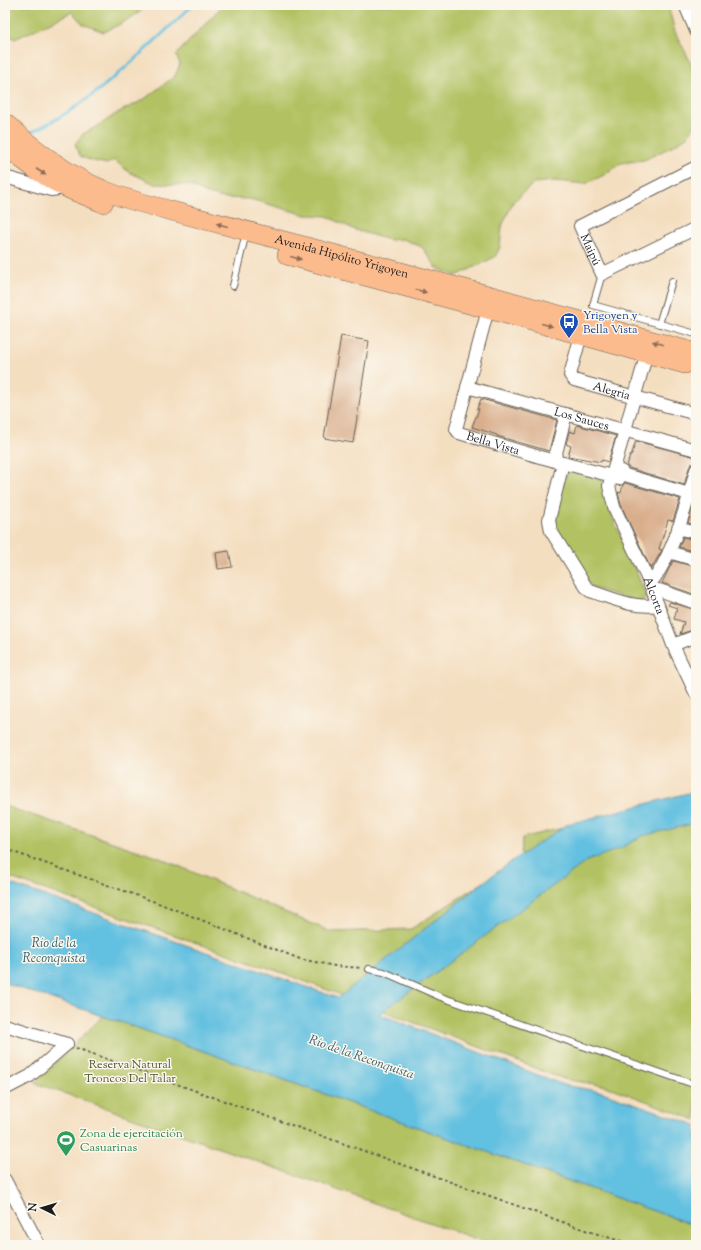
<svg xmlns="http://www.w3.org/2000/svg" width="701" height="1250" font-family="'Sorts Mill Goudy',serif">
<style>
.green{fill:#b2c264;stroke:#676f40}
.water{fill:#62c0e0;stroke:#3f6e7e}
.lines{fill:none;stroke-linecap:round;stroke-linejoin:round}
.stream{stroke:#62c0e0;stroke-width:3}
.building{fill:#d9ae8c}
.lane-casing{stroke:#686055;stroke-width:8}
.street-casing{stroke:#686055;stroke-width:14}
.primary-casing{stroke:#686055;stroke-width:20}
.path{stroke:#686055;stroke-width:2;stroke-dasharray:3 3;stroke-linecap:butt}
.lane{stroke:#fff;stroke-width:6}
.street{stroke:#fff;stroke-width:12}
.primary{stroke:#fbbb8d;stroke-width:19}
.oneway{fill:#8c6c54}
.labels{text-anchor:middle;stroke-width:3;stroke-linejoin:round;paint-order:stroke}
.street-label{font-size:12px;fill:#1c1c1c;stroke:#fbf7ec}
.transit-label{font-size:12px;fill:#164399;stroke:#fbf7ec;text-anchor:start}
.park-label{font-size:12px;fill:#505635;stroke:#fbf7ec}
.leisure-label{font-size:12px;fill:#27864d;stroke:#fbf7ec;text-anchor:start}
.water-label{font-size:13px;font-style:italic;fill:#385e6a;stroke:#fbf7ec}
</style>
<rect width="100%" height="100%" fill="#fbf7ec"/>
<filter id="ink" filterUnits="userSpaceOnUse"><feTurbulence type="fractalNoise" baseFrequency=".025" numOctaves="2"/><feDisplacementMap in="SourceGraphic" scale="8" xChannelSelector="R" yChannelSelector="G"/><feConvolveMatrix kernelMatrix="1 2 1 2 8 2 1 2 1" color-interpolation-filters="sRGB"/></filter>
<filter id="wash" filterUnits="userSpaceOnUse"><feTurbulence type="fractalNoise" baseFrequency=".012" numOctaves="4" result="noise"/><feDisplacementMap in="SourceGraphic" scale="16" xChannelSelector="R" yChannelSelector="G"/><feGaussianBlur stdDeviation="0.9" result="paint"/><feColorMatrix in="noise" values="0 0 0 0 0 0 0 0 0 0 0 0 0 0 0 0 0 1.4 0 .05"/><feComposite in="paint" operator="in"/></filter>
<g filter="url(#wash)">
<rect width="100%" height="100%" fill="#f4dec0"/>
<g class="green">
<path d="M5,5h142c-12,12 -28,20 -43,27l-21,-8 -11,-12 -57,27 -10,-6z"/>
<path d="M223,5h445l7,27 14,27 7,23v37l-2,8 -7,10 -18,11 -25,12 -23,3 -17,12 -19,9 -30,-3 -21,2 -21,19 -11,24 -2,21 -5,10 -39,19 -19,-8 -15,-21 -19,-8 -14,1 -34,-10 -28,-14 -21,-1 -56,-16 -28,-1 -17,-5 -16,-8 -34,-1 -26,-12 -15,-12 -7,4 -18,-4 -9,-4 -5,-12 8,-10 15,-8 21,-14 24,-12 32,-24 5,-12 -4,-9z"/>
<path d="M570,471l32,8 6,28 36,83 2,7 -4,5 -50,-14 -35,-57 -2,-9 11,-47z"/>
<path d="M696,795v325l-90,-34 -42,-7 -284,-107 -275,-96v-70l155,52 171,74 80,-3 110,-71 1,-20z"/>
<path d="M103,1016l38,13 555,197v19h-203l-458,-162z"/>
</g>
<path class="water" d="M696,791v32l-54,13 -21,12 -34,13 -208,153 185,71 38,7 94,33v101l-555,-197 -136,-46v-101l333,116 138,-110 36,-27 56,-37z"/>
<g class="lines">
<path class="stream" d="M26,134c63,-25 118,-84 167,-129"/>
</g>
<g id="blocks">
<g class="building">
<path d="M341,336l28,5 -16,102 -29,-5z"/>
<path d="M481,399l76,21 -8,31 -52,-15v-1l-25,-8 7,-18h-2z"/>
<path d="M577,425l39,11 -8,26 -6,-2 -1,2 -33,-6 3,-10 -5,-2 3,-13 6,2z"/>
<path d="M636,441l60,16 -1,6 -4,1 -2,4 -5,17 -55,-17 -2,-2 3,-10h1z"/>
<path d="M625,483l55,16 -7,22 -5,-1 -9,29 3,1 -11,19 -30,-64 -3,-13 3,1 2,-8z"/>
<path d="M694,503h2v22l-8,-2z"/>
<path d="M683,537l13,3v12l-17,-5z"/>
<path d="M229,551l3,16 -14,2 -2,-16z"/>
<path d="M673,561l23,6v28l-34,-12z"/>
<path d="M670,602l26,8v19l-16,5 4,-12 -10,-3 3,-11 -9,-3z"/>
</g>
</g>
</g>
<g filter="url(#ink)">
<use href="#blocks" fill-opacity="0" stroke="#686055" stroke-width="1"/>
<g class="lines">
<g class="lane-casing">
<g id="lane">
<path d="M602,274l-9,31 103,29"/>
<path d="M233,286l13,-53"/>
<path d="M659,324l13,-43"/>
<path d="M369,969l15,3 57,25 255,88"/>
</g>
</g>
<g class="street-casing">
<g id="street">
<path d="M685,5l11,26"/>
<path id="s1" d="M696,167l-116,59 22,48 94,-46"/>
<path d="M5,177l46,13 15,-2"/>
<path id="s2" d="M490,302l-34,127 3,4 81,24 72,19 7,3"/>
<path id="s3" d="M581,335l-11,40 4,5 122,34"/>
<path id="s4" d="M647,353l-38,133 5,21 36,77 23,61 23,49"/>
<path id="s5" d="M467,387l229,63"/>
<path d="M554,461l12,-47"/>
<path d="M563,463l-14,57 2,11 35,56 4,4c22,7 44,18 67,14"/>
<path d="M621,471l4,4 71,21"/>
<path d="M678,528l18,5"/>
<path d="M669,552l27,8"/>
<path d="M650,584c22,-26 37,-80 46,-114"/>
<path d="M653,592l6,-2 37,13"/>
<path d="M673,645l23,-9"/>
<path d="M5,1025l62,19"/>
<path d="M5,1089l25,-13 37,-32"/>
<path d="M5,1180l34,65"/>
</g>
</g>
<g class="primary-casing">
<g id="primary">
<path id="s6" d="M5,123c28,26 61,51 96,66 13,6 27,10 41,14l349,93 205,57"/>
<path d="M5,145c19,17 41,33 64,44 11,5 23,9 34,14"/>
<path d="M287,255l201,54 197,55"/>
</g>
</g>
<g class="path">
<path d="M5,849l156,55 139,55 35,7 27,2"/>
<path d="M76,1048l506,181 51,16"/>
</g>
<use href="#lane" class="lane"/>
<use href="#street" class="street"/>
<use href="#primary" class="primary"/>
</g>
<defs><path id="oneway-solid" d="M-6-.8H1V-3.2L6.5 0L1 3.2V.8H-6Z"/></defs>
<g class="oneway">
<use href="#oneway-solid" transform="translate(41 172) rotate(33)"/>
<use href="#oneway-solid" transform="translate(222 225) rotate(-165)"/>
<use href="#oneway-solid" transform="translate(296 258) rotate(15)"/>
<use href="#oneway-solid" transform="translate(421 291) rotate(15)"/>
<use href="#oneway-solid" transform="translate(547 325) rotate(15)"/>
<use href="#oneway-solid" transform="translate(658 343) rotate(-164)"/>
</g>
</g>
<defs>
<g id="bus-pin" transform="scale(1)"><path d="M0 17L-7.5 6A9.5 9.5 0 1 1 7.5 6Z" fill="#1a4fb4" stroke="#fbf7ec"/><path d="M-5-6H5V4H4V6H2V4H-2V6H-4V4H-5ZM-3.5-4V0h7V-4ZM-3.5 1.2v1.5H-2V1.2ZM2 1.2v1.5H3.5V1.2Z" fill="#fff"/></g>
<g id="stadium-pin" transform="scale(1)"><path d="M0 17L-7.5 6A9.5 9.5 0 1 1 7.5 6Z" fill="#2e9e5b" stroke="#fbf7ec"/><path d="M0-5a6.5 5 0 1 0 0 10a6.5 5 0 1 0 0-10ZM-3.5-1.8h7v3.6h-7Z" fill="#fff"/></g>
</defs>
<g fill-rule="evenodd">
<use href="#bus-pin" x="569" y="322"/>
<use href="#stadium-pin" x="66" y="1140"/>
</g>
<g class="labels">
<g class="street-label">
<text dy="4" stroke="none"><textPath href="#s1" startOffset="156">Maipú</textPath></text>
<text dy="4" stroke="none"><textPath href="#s6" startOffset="367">Avenida Hipólito Yrigoyen</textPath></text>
<text dy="4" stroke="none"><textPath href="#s3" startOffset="87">Alegria</textPath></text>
<text dy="4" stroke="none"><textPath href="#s5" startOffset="119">Los Sauces</textPath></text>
<text dy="4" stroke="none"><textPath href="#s2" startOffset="172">Bella Vista</textPath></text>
<text dy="4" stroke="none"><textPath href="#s4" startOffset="257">Alcorta</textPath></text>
</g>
<g class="transit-label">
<text x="583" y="319">Yrigoyen y<tspan x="583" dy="14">Bella Vista</tspan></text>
</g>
<g class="park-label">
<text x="130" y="1068">Reserva Natural<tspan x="130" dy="14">Troncos Del Talar</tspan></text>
</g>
<g class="leisure-label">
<text x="80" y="1137">Zona de ejercitación<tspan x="80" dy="14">Casuarinas</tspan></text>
</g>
<g class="water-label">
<text x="54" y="947">Río de la<tspan x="54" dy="15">Reconquista</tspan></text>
<text transform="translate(362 1056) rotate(19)" y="5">Río de la Reconquista</text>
</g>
</g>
<rect width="701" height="1250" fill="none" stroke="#fbf7ec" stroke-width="20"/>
<g transform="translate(42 1208) rotate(275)" stroke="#fbf7ec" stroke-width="3" paint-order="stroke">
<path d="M0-3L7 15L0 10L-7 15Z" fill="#1c1c1c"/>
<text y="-6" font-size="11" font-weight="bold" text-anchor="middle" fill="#1c1c1c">N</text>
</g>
</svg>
